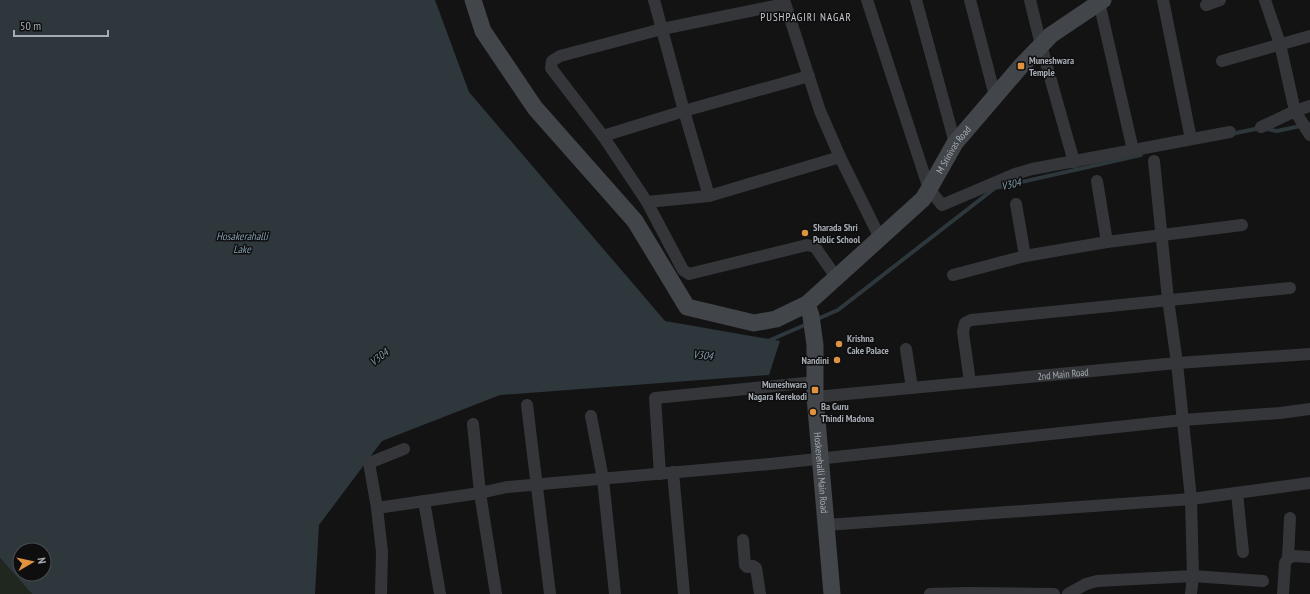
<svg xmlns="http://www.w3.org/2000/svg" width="1310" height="594" font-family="'PT Sans Narrow',sans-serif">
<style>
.green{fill:#1f271f}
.water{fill:#2d373c;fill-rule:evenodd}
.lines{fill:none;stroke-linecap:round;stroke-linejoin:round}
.stream{stroke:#2d373c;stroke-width:4}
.street{stroke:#343639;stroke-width:12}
.secondary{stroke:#424549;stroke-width:17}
.poi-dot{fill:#df9240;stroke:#0e0e0f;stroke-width:1.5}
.labels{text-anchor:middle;stroke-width:3;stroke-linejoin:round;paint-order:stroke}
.poi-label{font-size:10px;font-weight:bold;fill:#a6acb3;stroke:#0e0e0f;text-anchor:start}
.street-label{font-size:10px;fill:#a6acb3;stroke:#0e0e0f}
.neighbourhood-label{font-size:11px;letter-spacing:1px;fill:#c6cad0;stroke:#0e0e0f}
.water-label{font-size:11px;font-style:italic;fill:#809dab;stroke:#0e0e0f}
</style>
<rect width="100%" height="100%" fill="#131314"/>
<path class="green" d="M0,558l32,36h-32z"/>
<path class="water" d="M0,0h435l34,92 196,229 115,20 -11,34 -269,20 -118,46 -63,84 -4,69h-283l-32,-36zM20,550h24v24h-24z"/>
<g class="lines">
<g class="stream">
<path d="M1266,129l11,2 33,-7"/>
<path d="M1231,134l29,-6"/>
<path d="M815,320l23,-10 157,-122 146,-33"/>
<path d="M768,341l39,-17"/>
</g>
<g class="street">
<path d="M654,0l30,111 25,85"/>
<path d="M784,0l36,111 20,46 40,81"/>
<path d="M867,0l62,189 13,16 73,-31 17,-5 198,-37"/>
<path d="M916,0l39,143"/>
<path d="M970,0l25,96"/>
<path d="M1030,0l11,45 33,117"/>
<path d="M1163,0l28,139"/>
<path d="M1265,0l15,44 15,67 15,24"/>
<path d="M1099,2l34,148"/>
<path d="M784,4l-122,25 -102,27 -8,5 -1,7 52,68 44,66 62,-6 131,-39"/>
<path d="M1206,5l14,-5"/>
<path d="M1222,61l88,-25"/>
<path d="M1261,127l34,-16 15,-5"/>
<path d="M603,136l81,-25 125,-35"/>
<path d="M1154,161l14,138 9,64 14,136 2,77 -2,18"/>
<path d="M1097,181l10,61"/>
<path d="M647,202l36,68 6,4 118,-29 8,2 21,30"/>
<path d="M1016,204l9,52"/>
<path d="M953,275l72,-19 82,-14 135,-17"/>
<path d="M906,349l6,39"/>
<path d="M970,382l-7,-50 2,-9 6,-3 319,-32"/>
<path id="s1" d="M815,397l362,-34 133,-9"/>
<path d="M527,405l23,189"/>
<path d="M591,416l12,63 12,115"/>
<path d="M473,424l7,69 16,101"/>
<path d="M673,472l11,122"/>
<path d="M660,474l-5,-76 160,-16"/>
<path d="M1237,493l6,59"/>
<path d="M424,501l16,93"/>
<path d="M377,508l-8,-45 35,-14"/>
<path d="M826,525l365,-26 119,-16"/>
<path d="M743,540l2,25 2,2 6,-1 3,2 4,26"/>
<path d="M1288,558l2,-40"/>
<path d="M381,594l1,-42 -5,-44 103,-15 27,-6 263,-23 413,-44 97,-7 30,-4"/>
<path d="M930,594l37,-1 87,1"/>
<path d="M1068,594l18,-10 11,-3 96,-5 70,5"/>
<path d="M1283,594l2,-31 3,-5 6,-2 16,1"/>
</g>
<g class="secondary">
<path id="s2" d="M473,0l10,31 52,77 100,113 52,86 67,16 22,-4 31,-15 116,-105 6,-10 26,-46 66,-77 30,-31 52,-35"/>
<path id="s3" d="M807,304l4,12 4,29v52l17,197"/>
</g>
</g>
<g class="poi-dot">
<rect x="1017" y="62" width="8" height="8" rx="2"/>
<circle cx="805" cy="233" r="4"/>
<circle cx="839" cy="344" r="4"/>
<circle cx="837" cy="360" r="4"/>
<rect x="811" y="386" width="8" height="8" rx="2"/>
<circle cx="813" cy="412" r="4"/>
</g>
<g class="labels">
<g class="poi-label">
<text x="1029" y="64">Muneshwara<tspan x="1029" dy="12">Temple</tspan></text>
<text x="813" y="231">Sharada Shri<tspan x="813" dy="12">Public School</tspan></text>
<text x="847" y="342">Krishna<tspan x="847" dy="12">Cake Palace</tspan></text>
<text x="829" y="364" text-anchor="end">Nandini</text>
<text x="807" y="388" text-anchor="end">Muneshwara<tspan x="807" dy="12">Nagara Kerekodi</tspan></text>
<text x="821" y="410">Ba Guru<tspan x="821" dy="12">Thindi Madona</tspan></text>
</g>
<g class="street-label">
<text dy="4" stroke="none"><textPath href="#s2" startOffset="717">M Srinivas Road</textPath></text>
<text dy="4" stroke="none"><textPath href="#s1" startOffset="249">2nd Main Road</textPath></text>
<text dy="4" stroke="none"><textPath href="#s3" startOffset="170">Hoskerehalli Main Road</textPath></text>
</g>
<g class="neighbourhood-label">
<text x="806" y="21">PUSHPAGIRI NAGAR</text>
</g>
<g class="water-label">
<text transform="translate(1011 184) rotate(-13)" y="4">V304</text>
<text x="242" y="240">Hosakerahalli<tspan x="242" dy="13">Lake</tspan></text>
<text transform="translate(703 355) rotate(6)" y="4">V304</text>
<text transform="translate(379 357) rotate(-38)" y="4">V304</text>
</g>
</g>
<g transform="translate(32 562) rotate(81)"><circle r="19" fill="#0e0e0f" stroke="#4b4d51"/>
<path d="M0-3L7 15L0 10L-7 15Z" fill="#df9240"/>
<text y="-6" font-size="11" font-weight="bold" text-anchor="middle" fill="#a6acb3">N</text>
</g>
<path d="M14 30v6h94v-6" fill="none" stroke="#a6acb3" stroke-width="2"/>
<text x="20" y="30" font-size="12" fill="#a6acb3" stroke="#0e0e0f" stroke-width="3" paint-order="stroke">50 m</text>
</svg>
